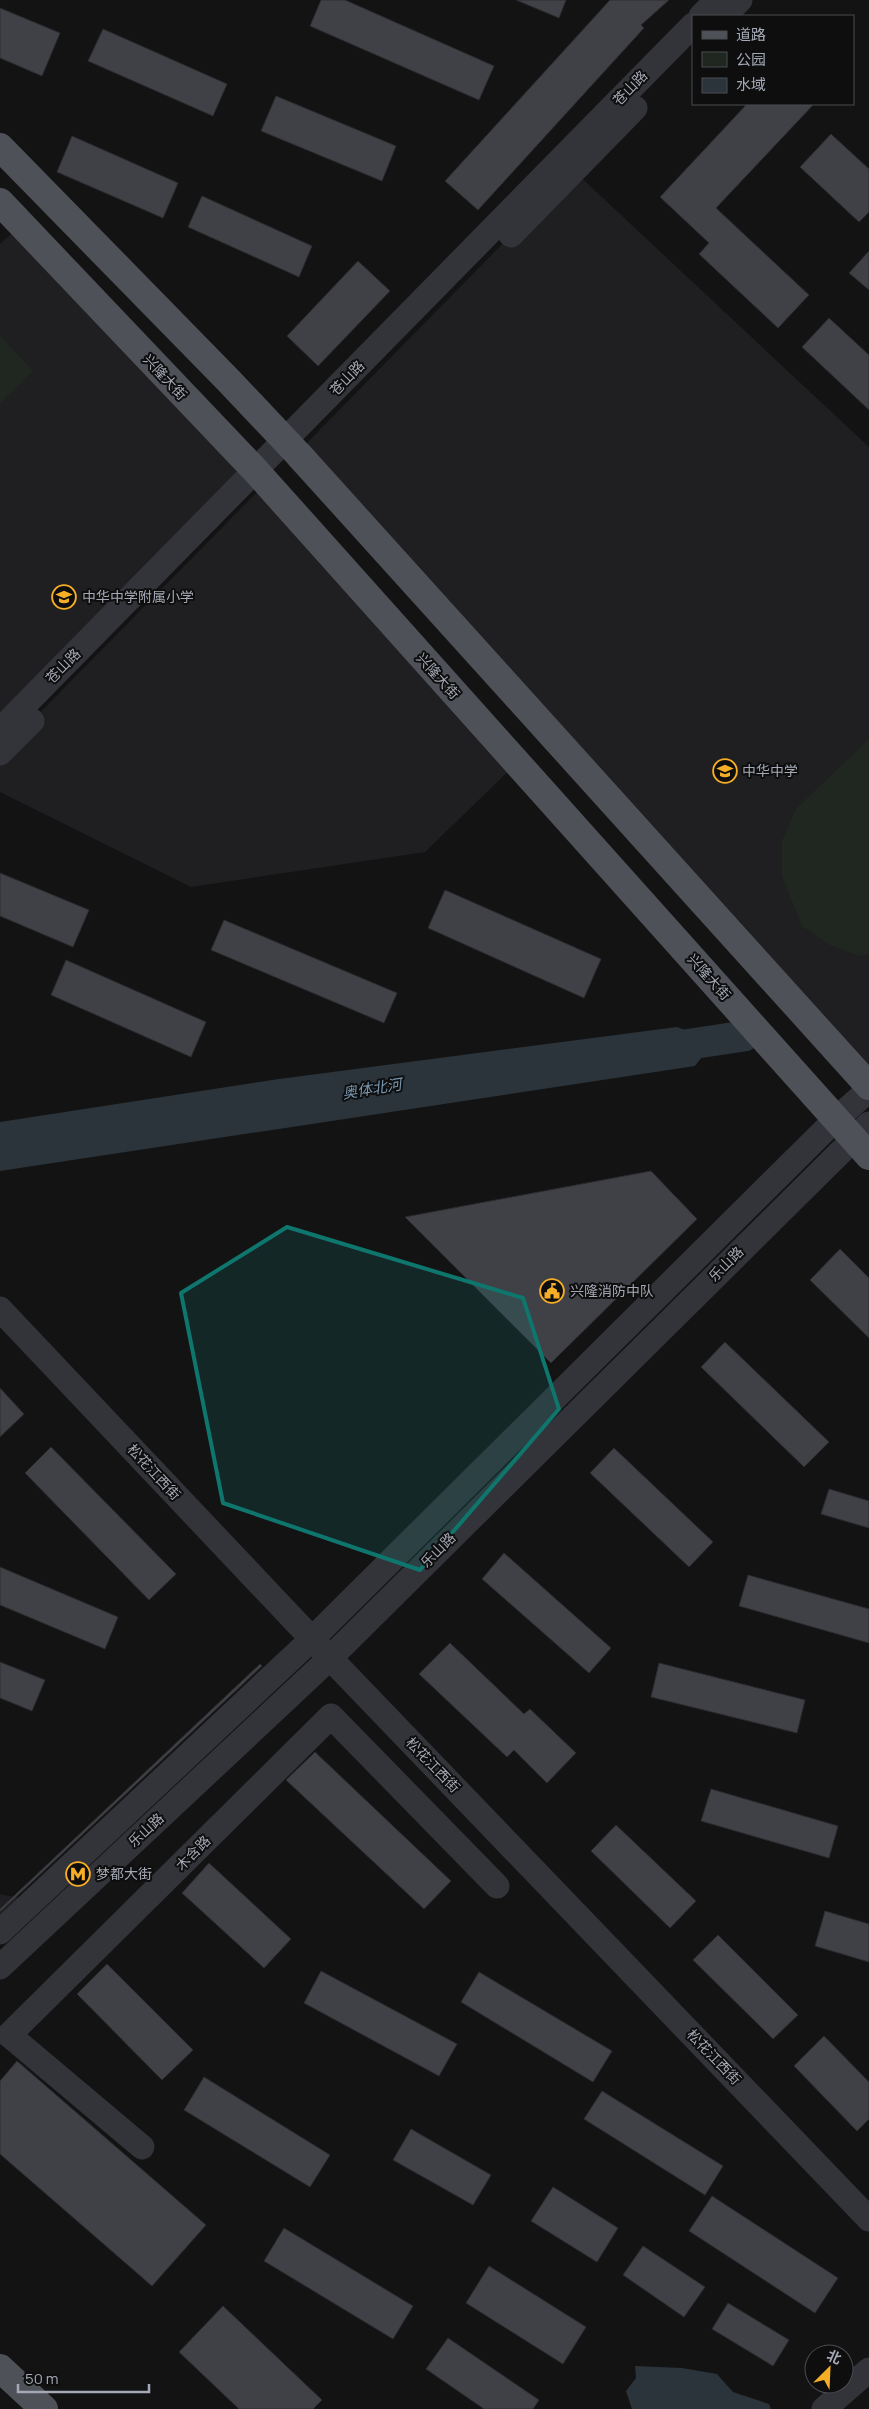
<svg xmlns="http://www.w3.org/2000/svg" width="869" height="2409" font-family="Manrope,'Noto Sans SC',sans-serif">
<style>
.built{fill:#1f1f21}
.green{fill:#1f2720}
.water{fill:#2b343a}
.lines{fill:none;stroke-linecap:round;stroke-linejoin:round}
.river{stroke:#2b343a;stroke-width:31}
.building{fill:#404147;stroke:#2c2c30}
.minor{stroke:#333439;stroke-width:25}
.major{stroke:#4f5158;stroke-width:28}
.marked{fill:#0f766e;fill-opacity:0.2;stroke:#0f766e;stroke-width:4;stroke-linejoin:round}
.labels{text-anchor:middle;stroke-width:4;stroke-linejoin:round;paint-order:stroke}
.street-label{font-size:14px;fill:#a4a9b5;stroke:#0e0e0f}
.poi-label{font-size:14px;fill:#a4a9b5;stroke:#0e0e0f;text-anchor:start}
.water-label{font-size:15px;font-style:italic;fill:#7998b2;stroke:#0e0e0f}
</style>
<rect width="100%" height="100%" fill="#131314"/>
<g class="built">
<path d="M574,171l295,276v643l-572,-637z"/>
<path d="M22,224l232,247 -254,252v-479z"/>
<path d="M266,483l250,281 -91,88 -234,35 -191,-95v-39z"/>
<path d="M0,1894l33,7 -33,31z"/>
</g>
<g class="green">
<path d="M0,336l33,35 -33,32z"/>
<path d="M869,739v215l-9,2 -30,-11 -28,-19 -20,-50v-35l14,-32z"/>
</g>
<g class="water">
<path d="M677,1027l37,14 -19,25 -695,105v-49l279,-43z"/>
<path d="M635,2366l47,2 35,6 16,18 36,12 2,5h-139l-6,-18 10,-13z"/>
</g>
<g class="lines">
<path class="river" d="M671,1047l73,-11"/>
</g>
<g class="building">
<path d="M321,0h24l149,66 -15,34 -169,-74z"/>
<path d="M516,0h50l-7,18z"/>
<path d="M610,0h59l-28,25 3,3 -166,182 -33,-29z"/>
<path d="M0,8l60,25 -18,43 -42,-18z"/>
<path d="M103,29l124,55 -14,32 -125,-55z"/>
<path d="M276,96l120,50 -14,35 -121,-50z"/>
<path d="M747,104h67l-98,104 93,87 -31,33 -79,-74 10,-11 -49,-46z"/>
<path d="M831,134l38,35v43l-10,10 -59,-55z"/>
<path d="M72,136l106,47 -15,35 -106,-46z"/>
<path d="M202,196l110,50 -13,31 -111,-50z"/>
<path d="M869,251v39l-20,-17z"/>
<path d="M358,261l32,30 -72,75 -31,-30z"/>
<path d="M829,318l40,37v55l-67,-63z"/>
<path d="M0,873l89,37 -16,37 -73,-31z"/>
<path d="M445,890l156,69 -17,39 -156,-70z"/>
<path d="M224,920l173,73 -13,30 -173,-73z"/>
<path d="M66,960l140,62 -15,35 -140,-62z"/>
<path d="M651,1171l46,48 -146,144 -146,-146z"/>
<path d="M840,1249l29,29v60l-59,-58z"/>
<path d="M725,1342l104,100 -25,25 -103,-100z"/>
<path d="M0,1388l24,26 -24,23z"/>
<path d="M51,1447l125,127 -27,26 -124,-127z"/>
<path d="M614,1448l99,94 -24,25 -99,-94z"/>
<path d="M829,1489l40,12v27l-48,-14z"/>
<path d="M504,1553l107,95 -22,25 -107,-94z"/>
<path d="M0,1567l118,50 -13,32 -105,-44z"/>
<path d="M748,1575l121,34v34l-130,-37z"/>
<path d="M450,1643l74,71 6,-5 46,44 -29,30 -33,-33 -7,7 -88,-83z"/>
<path d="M0,1662l45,18 -13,31 -32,-13z"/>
<path d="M659,1663l146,37 -8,33 -146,-36z"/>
<path d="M260,1664l2,2 -262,246v-3z"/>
<path d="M315,1752l136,129 -27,28 -138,-129z"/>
<path d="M711,1789l127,37 -9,32 -128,-37z"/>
<path d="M616,1825l80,76 -26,27 -79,-77z"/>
<path d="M209,1863l82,76 -27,29 -82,-75z"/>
<path d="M825,1911l44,13v38l-54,-16z"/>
<path d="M718,1935l80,80 -25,24 -80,-79z"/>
<path d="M107,1964l86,86 -31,30 -85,-86z"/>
<path d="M321,1971l136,73 -18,32 -135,-73z"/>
<path d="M479,1972l133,79 -19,31 -132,-80z"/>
<path d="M824,2036l45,46v37l-12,12 -63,-65z"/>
<path d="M17,2061l189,164 -54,61 -152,-132v-73z"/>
<path d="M204,2077l126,78 -20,32 -126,-77z"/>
<path d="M602,2091l121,75 -18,29 -121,-76z"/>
<path d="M411,2129l80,46 -18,30 -80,-45z"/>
<path d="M553,2187l65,41 -21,34 -66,-41z"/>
<path d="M712,2196l126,82 -23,35 -126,-82z"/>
<path d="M284,2228l129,78 -20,33 -129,-78z"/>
<path d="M643,2246l62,41 -21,30 -61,-42z"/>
<path d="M489,2266l97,61 -23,37 -97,-61z"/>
<path d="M728,2303l61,37 -16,26 -61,-37z"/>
<path d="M223,2306l99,94 -9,9h-74l-60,-57z"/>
<path d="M448,2338l91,62 -6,9h-49l-58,-40z"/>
</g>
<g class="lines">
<g class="minor">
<path d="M701,16l16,-16"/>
<path d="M724,16l16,-16"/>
<path d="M511,235l124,-127"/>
<path d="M0,730l693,-705"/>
<path d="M0,753l32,-32"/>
<path d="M0,1309l330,349 539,561"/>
<path d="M0,1932l312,-293 524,-520 33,-29"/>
<path d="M0,1967l330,-309 539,-534"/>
<path d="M142,2147l-133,-112 322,-319 166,170"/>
<path d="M824,2409l45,-39"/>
</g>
<g class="major">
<path d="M0,147l229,234 69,73 571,632"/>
<path d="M0,202l255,268 614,686"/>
<path d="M0,2368l44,41"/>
</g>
</g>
<path class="marked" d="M287,1227l236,71 36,111 -139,161 -197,-67 -42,-210z"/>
<defs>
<g id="school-ring" transform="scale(1.25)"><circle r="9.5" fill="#0e0e0f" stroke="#f7ae27" stroke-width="1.5"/><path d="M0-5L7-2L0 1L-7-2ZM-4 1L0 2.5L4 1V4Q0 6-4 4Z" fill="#f7ae27"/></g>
<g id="civic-ring" transform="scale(1.25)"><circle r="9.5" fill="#0e0e0f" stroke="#f7ae27" stroke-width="1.5"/><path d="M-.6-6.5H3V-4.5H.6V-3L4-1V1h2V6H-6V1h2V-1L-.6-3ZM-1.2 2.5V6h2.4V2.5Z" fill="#f7ae27"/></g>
<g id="metro-ring" transform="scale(1.25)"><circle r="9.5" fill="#0e0e0f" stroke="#f7ae27" stroke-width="1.5"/><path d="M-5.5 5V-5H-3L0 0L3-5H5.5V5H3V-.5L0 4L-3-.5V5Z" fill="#f7ae27"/></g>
</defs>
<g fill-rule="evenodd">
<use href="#school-ring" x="64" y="597"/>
<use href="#school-ring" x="725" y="771"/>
<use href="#civic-ring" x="552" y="1291"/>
<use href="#metro-ring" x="78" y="1874"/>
</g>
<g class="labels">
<g class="street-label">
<text transform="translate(630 88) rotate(-46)" y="5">苍山路</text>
<text transform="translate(165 377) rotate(47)" y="5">兴隆大街</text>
<text transform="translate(347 378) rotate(-46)" y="5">苍山路</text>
<text transform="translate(63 666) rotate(-45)" y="5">苍山路</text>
<text transform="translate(438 676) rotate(48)" y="5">兴隆大街</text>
<text transform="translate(709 977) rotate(48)" y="5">兴隆大街</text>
<text transform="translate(726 1264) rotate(-45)" y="5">乐山路</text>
<text transform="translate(154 1472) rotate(47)" y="5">松花江西街</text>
<text transform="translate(438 1550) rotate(-45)" y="5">乐山路</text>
<text transform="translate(433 1765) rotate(46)" y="5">松花江西街</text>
<text transform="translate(146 1830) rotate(-43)" y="5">乐山路</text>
<text transform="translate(193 1853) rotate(-45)" y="5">木含路</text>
<text transform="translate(714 2057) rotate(46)" y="5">松花江西街</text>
</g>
<g class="poi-label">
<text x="82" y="602">中华中学附属小学</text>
<text x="742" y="776">中华中学</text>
<text x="570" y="1296">兴隆消防中队</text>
<text x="96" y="1879">梦都大街</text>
</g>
<g class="water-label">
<text transform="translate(372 1089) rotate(-9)" y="5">奥体北河</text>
</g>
</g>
<rect x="692" y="15" width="162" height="90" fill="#0e0e0f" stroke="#4a4c51"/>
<rect x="702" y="31" width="25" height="8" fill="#4f5158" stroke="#4a4c51"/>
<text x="736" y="40" font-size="15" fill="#a4a9b5">道路</text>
<rect x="702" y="52" width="25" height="15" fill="#1f2720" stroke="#4a4c51"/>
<text x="736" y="65" font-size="15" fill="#a4a9b5">公园</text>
<rect x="702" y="78" width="25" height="15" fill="#2b343a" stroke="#4a4c51"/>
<text x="736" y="90" font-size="15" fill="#a4a9b5">水域</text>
<g transform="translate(829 2369) rotate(24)"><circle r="24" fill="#0e0e0f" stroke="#4a4c51"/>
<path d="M0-4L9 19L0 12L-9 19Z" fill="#f7ae27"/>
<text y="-8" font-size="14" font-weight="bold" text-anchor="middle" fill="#a4a9b5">北</text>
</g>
<path d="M18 2384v8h131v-8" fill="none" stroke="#a4a9b5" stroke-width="2.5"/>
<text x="25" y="2384" font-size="15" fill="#a4a9b5" stroke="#0e0e0f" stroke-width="4" paint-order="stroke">50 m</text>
</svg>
